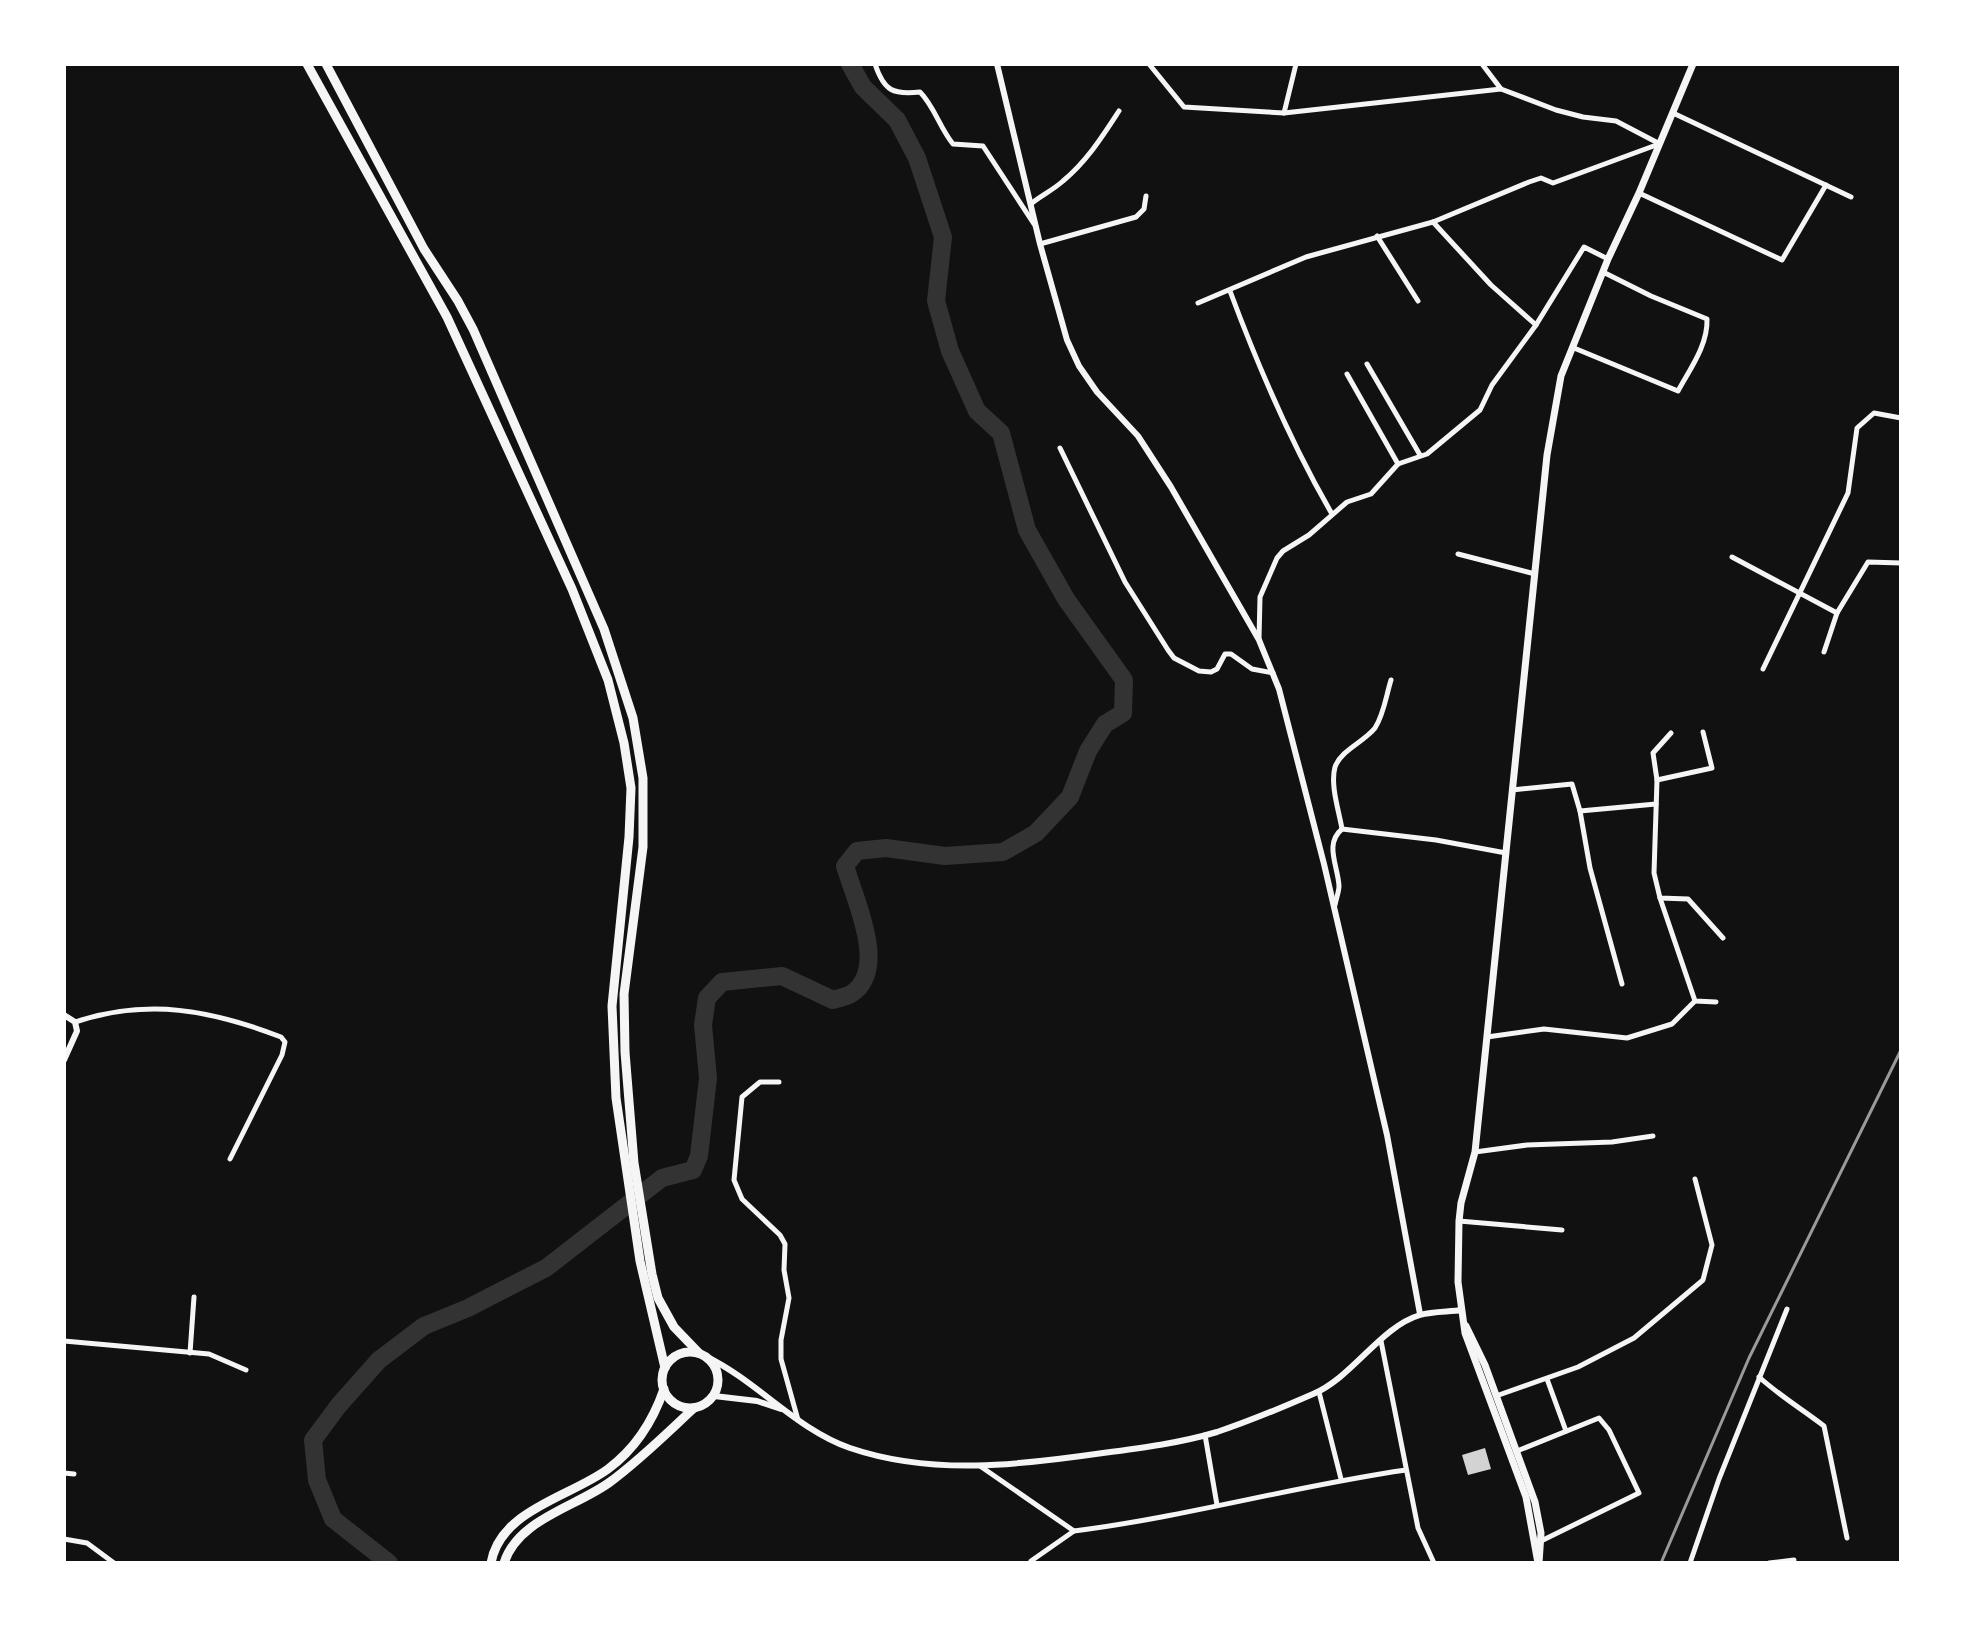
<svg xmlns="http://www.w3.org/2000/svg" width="1965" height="1627" font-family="'PT Sans Narrow',sans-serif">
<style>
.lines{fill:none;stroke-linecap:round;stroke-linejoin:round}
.river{stroke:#333;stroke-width:18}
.building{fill:#d3d3d3}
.minor{stroke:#f5f5f5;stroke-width:5}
.tertiary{stroke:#f5f5f5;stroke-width:6}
.secondary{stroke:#f5f5f5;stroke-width:7}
.trunk{stroke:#f5f5f5;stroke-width:9}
.rail{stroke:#9a9a9a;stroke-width:3}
</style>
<rect width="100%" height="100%" fill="#111"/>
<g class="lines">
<path class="river" d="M389,1563l-56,-44 -16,-39 -4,-40 26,-35 40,-45 45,-34 44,-18 78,-40 116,-90 31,-8 6,-14 9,-78 -5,-53 4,-27 15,-16 60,-6 51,24c5,-2 13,-3 18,-6 38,-24 4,-94 -6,-128l12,-15 29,-3 59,8 58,-4 33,-19 34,-36 18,-46 17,-27 18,-11 1,-33 -58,-81 -39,-69 -26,-97 -24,-22 -27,-60 -14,-50 7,-64 -26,-79 -20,-38 -34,-33 -13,-23"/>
</g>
<path class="building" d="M1485,1448l6,21 -23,6 -6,-20z"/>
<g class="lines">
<g class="minor">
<path d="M875,64c9,27 18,31 45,28 14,14 20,36 33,52l30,2 51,78"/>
<path d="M1149,64l35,43 100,6 217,-24"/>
<path d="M1482,64l19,25 55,21 27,7 33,4 42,22"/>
<path d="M1284,113l12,-49"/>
<path d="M1673,113l178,84"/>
<path d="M1639,193l143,67 44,-75"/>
<path d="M1032,203c10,-8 21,-13 31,-22 24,-20 39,-44 56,-70"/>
<path d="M1433,222l58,63 45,40"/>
<path d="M1377,236l41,65"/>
<path d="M1040,244l96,-27 8,-8 2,-13"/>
<path d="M1230,291c29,78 61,152 102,223"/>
<path d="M1198,303l108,-46 127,-35 96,-40 12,-4 12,5 106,-39"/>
<path d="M1574,348l104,43c12,-22 30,-46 29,-72l-56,-23 -48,-24"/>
<path d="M1367,364l53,91"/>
<path d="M1347,374l51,90"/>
<path d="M1060,448l65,134 43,68 6,8 25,13 12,1 6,-3 8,-15h6l21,15 21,4"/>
<path d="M1458,554l77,20"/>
<path d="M1732,557l105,56"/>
<path d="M1259,639l1,-42 17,-39 6,-7 26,-16 38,-33 24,-8 27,-30 29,-10 53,-44 12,-25 44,-60 48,-78 24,12"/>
<path d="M1824,652l13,-39 31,-51 33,1"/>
<path d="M1763,669l85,-176 9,-65 17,-15 27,5"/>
<path d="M1671,733l-18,20 4,27 -3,93 6,25 28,1 35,39"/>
<path d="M1657,780l55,-12 -9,-36"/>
<path d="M1512,790l60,-6 8,27 10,57 32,116"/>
<path d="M1580,811l76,-7"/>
<path d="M1342,829c-3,-18 -12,-44 -7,-62 6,-17 29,-25 40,-39 9,-14 11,-32 16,-48"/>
<path d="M1660,898l35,103 21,1"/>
<path d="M1335,905c1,-6 4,-13 4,-19 -1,-20 -15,-42 3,-57l94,11 70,13"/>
<path d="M75,1022c73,-24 136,-12 206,15l4,5 -3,13 -52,104"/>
<path d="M1487,1037l57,-8 83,9 45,-14 23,-23"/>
<path d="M779,1082h-19l-18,15 -8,83 8,19 38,36 5,9 -1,26 5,28 -8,42v19l17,61"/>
<path d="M1475,1152l52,-7 85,-3 41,-6"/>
<path d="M1459,1221l103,9"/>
<path d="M64,1341l145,13 37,16"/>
<path d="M1381,1341l37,187 16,35"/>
<path d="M190,1353l4,-56"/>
<path d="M1759,1377c21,19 43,32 65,49l23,112"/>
<path d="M1547,1379l19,52"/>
<path d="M1319,1392l22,87"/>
<path d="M1496,1396l82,-29 56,-29 69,-58 9,-35 -17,-66"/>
<path d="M1205,1435l12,70"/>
<path d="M1517,1451l82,-33 10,12 30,63 -98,48"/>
<path d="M980,1466l94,65c111,-14 220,-45 332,-61"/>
<path d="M64,1473l10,1"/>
<path d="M64,1539l23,4 27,20"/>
<path d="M1031,1561l43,-30"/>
<path d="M1690,1563l29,-84 68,-170"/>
<path d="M1769,1563l25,-3"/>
</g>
<g class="tertiary">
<path d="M997,64l43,180 27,96 12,26 18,26 41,44 33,51 88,153 20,49 45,175 63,271 33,179"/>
<path d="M64,1015l11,7 2,9 -13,29"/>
<path d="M707,1357c51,25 89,72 143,91 82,28 170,17 253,5 39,-5 77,-10 114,-21 33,-11 64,-24 96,-38 40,-17 67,-67 107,-79 13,-4 29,-3 42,-5"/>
<path d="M714,1396l43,5 24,8"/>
</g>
<g class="secondary">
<path d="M1466,1326l19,39 50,137 6,31 -2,30"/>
<path d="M1538,1563l-12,-66 -61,-164 -7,-51 1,-61 2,-18 14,-51 72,-697 14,-79 47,-117 31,-66 54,-129"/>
</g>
<g class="trunk">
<path d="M307,64l140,253 125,272 36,91 16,63 7,45 -2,49 -17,169 4,92 24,163 25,107"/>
<path d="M326,64l98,185 34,52 15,28 131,300 29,89 10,60v69l-19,147 1,58 9,111 18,111 6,24 16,29 25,26"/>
<circle cx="690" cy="1380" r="28"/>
<path d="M491,1563c9,-53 79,-66 117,-94 27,-20 45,-48 56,-80"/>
<path d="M504,1563c14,-44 72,-56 106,-81 30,-22 57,-49 84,-74"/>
</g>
<path class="rail" d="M1661,1563l88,-205 152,-308"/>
</g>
<rect width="1965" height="1627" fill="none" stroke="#ffffff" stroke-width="132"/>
</svg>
